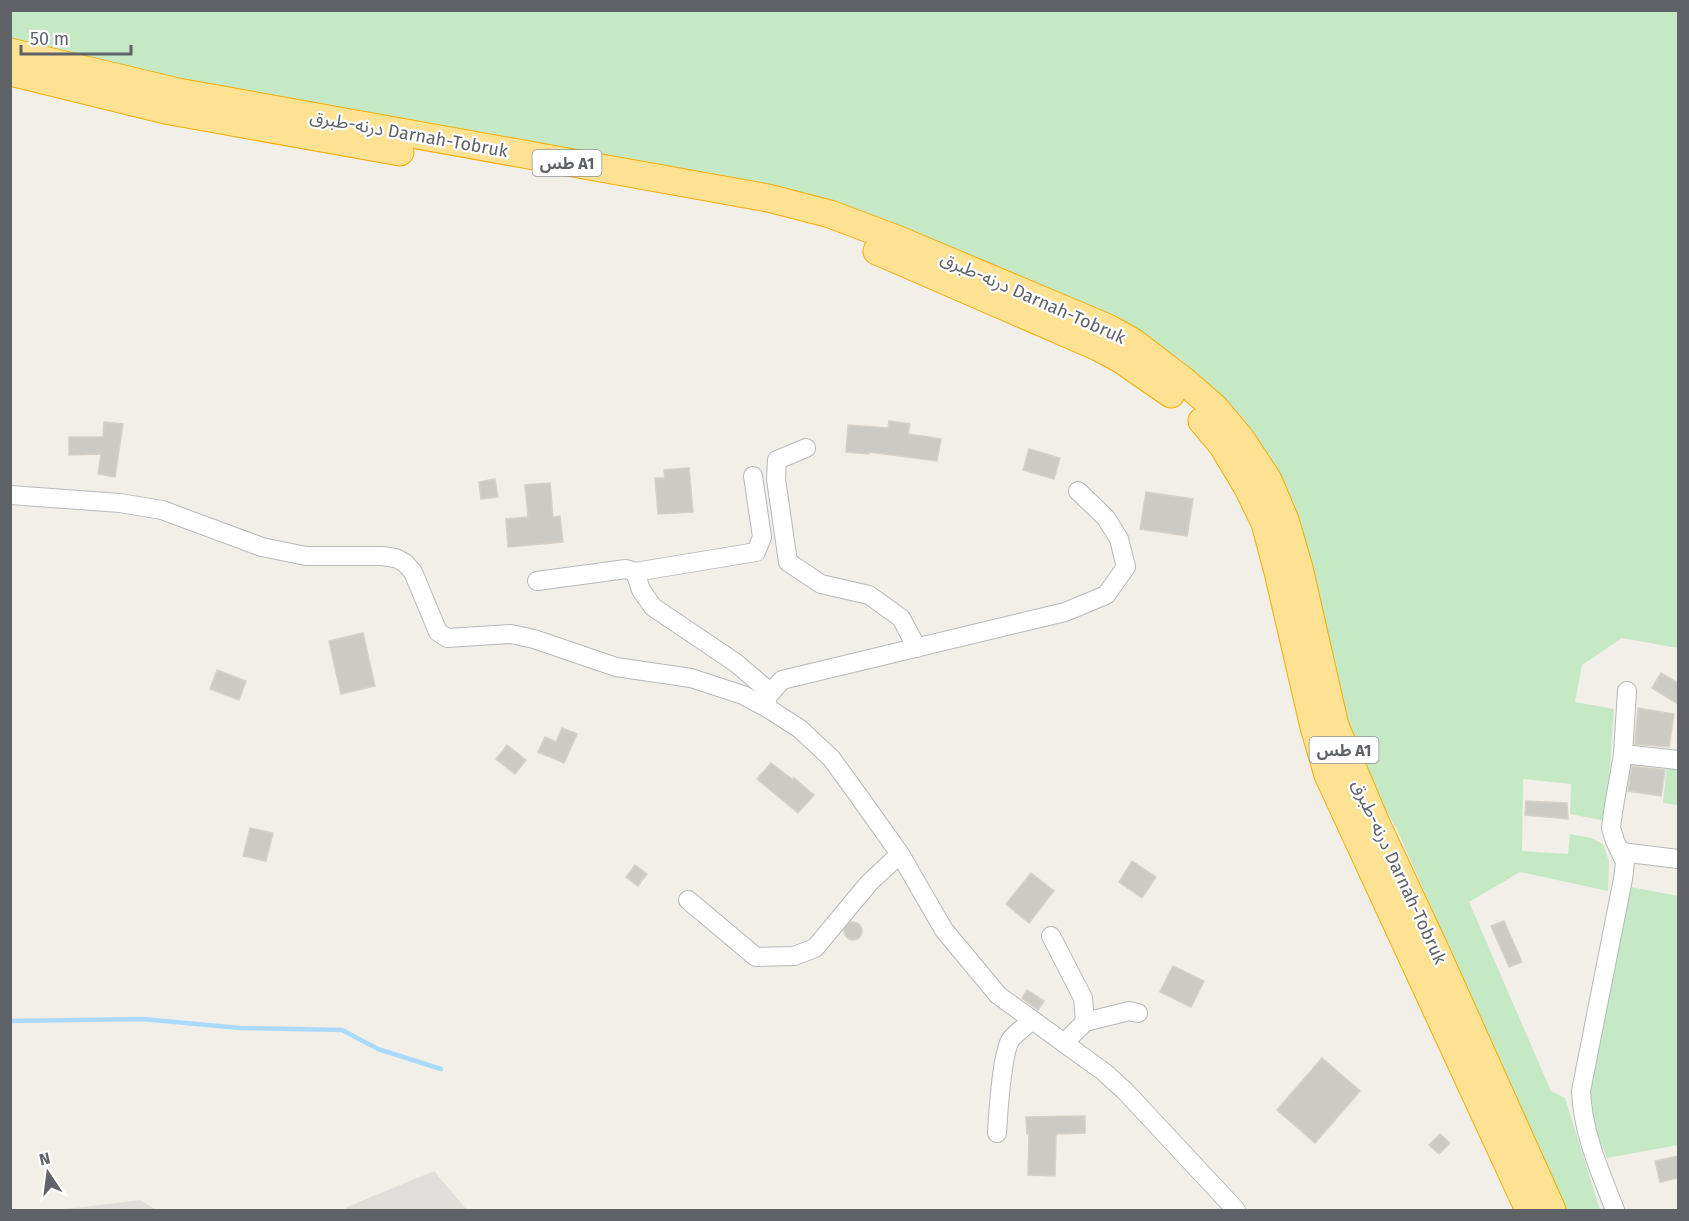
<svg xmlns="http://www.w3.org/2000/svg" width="1689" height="1221" font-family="'Fira Sans','Noto Sans Arabic',sans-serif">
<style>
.industrial{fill:#e0deda}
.green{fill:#c5e8c5}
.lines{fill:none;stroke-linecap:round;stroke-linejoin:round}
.stream{stroke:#aadaff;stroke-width:4.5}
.building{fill:#cccac5;stroke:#d6d1c6;stroke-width:1.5}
.minor-casing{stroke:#b5b8bc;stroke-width:20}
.highway-casing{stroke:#f9ab00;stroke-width:29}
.minor{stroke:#fff;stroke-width:18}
.highway{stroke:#fde293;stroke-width:27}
.labels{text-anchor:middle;stroke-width:4.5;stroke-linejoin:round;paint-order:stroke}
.shield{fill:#fff;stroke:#8f9295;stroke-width:1.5}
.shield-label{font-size:16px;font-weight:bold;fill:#5f6368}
.street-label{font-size:18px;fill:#5f6368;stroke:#fff}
</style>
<rect width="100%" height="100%" fill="#f1efe8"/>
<g class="industrial">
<path d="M434,1171l33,39h-123l3,-3z"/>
<path d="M140,1200l16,10h-97z"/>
</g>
<g class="green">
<path d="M11,10l1667,1v637l-56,-10 -40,27 -7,37 39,7 -8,112 -36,-7 1,-30 -48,-5 -1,72 46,3 2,-20 21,4 12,6 6,17 -1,30 -88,-19 -51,30 82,189 14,7 35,112h-37l-167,-383 -39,-65 -90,-304 -41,-58 -47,-42 -49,-29 -238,-96 -881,-186z"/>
<path d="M1667,765h11v40l-15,-2z"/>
<path d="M1626,886l52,10v249l-71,13 -14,-33 -6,-26z"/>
</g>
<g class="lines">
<path class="stream" d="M10,1021l132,-2 98,9 102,2 36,19 63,20"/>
</g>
<g class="building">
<path d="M889,421l21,3 -2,10 33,5 -4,22 -68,-9v2l-23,-2 2,-27 40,3z"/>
<path d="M104,422l19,2 -8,53 -17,-3 3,-20 -32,1v-18h34z"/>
<path d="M1029,449l31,9 -6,21 -31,-9z"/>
<path d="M689,468l4,44 -35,2 -3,-36h10l-1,-8z"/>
<path d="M495,479l3,18 -17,2 -2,-17z"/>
<path d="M550,483l3,34 7,-1 3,26 -55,5 -2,-28 22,-2 -3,-32z"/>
<path d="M1146,492l47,7 -6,37 -47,-7z"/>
<path d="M363,633l12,53 -34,8 -12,-53z"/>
<path d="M217,670l29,11 -7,19 -29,-11z"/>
<path d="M1661,673l17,10v21l-26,-16z"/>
<path d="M1638,708l36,6 -5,33 -34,-3z"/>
<path d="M562,728l15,6 -13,29 -26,-11 7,-15 11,5z"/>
<path d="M507,745l19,15 -11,14 -19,-15z"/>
<path d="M771,763l22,17 1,-2 20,17 -16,18 -41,-34z"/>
<path d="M1632,766l33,4 -4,26 -33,-5z"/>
<path d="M1526,801l41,2 1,16 -43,-4z"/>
<path d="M250,828l23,5 -7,28 -23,-5z"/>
<path d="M1132,861l24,16 -14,21 -23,-16z"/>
<path d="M635,865l12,9 -9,12 -12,-9z"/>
<path d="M1031,873l23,18 -25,32 -23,-19z"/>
<path d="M1504,921l18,41 -13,5 -18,-41z"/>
<circle cx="853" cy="931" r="9"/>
<path d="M1173,966l31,15 -13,26 -31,-15z"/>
<path d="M1027,990l17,11 -6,9 -16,-12z"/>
<path d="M1322,1058l38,33 -45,52 -38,-33z"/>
<path d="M1085,1116v17l-29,1 -1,42 -27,-1 1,-41h-2l-1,-17z"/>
<path d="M1440,1134l10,9 -11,11 -10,-9z"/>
<path d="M1678,1156v22l-18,4 -5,-21z"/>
</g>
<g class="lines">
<g class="minor-casing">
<g id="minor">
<path d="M806,448l-29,12 -1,19 12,83 33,22 48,11 32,23 16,30"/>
<path d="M10,495l110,8 42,7 100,37 44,9h76l14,2 9,5 8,9 25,60 9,6 64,-4 23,5 82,28 75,11 52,17 26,14 31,20 31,29 27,37 42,59 44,76 54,65 106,77 21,19 111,119"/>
<path d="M635,572l121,-20 6,-15 -9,-61"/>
<path d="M537,581l89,-12 9,3 6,18 12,17 83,56 28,24 4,20"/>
<path d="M766,698l16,-18 283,-68 41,-17 20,-28 -7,-28 -13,-21 -28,-27"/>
<path d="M1623,754l55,6"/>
<path d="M1621,852l57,7"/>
<path d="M688,900l68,57 38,-1 21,-8 54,-65 31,-29"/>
<path d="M1051,936l32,62 2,24 -21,21"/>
<path d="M1085,1022l44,-11 9,2"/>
<path d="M997,1133c1,-18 5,-81 14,-94 6,-7 15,-13 21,-19"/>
<path d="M1615,1210c-15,-39 -32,-75 -34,-119l42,-212 2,-17 -10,-21 -4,-13 2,-16 10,-58 4,-63"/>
</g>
</g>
<g class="highway-casing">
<g id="highway">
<path d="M10,52l168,40 590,106 62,16 69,26 209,88 25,14 51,39 31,27 26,31 27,41 17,40 14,48 36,158 40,95 62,133 115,256"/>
<path d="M10,72l155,38 235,42"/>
<path d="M877,251l221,96 24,13 49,34"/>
<path d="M1202,421l21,25 25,42 17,35 13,49 36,155 14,48 201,435"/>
</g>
</g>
<use href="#minor" class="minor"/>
<use href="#highway" class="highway"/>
</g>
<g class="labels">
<g class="shield">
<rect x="532.5" y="150" width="69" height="26" rx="4.5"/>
<rect x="1309.5" y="737" width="69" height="26" rx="4.5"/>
</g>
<g class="shield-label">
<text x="567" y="169">طس A1</text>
<text x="1344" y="756">طس A1</text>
</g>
<g class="street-label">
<text transform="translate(409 134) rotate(10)" y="6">درنه-طبرق Darnah-Tobruk</text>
<text transform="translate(1033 298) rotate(24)" y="6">درنه-طبرق Darnah-Tobruk</text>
<text transform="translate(1399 872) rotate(65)" y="6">درنه-طبرق Darnah-Tobruk</text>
</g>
</g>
<rect width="1689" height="1221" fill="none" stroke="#5f6368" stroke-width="24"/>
<g transform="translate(48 1173) rotate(347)" stroke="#ffffff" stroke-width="4.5" paint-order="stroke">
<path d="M0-4.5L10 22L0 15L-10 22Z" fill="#5f6368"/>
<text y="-9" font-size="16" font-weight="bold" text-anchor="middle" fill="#5f6368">N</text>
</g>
<path d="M21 45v9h110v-9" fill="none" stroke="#5f6368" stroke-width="3"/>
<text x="30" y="45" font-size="18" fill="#5f6368" stroke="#ffffff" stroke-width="4.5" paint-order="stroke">50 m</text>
</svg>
